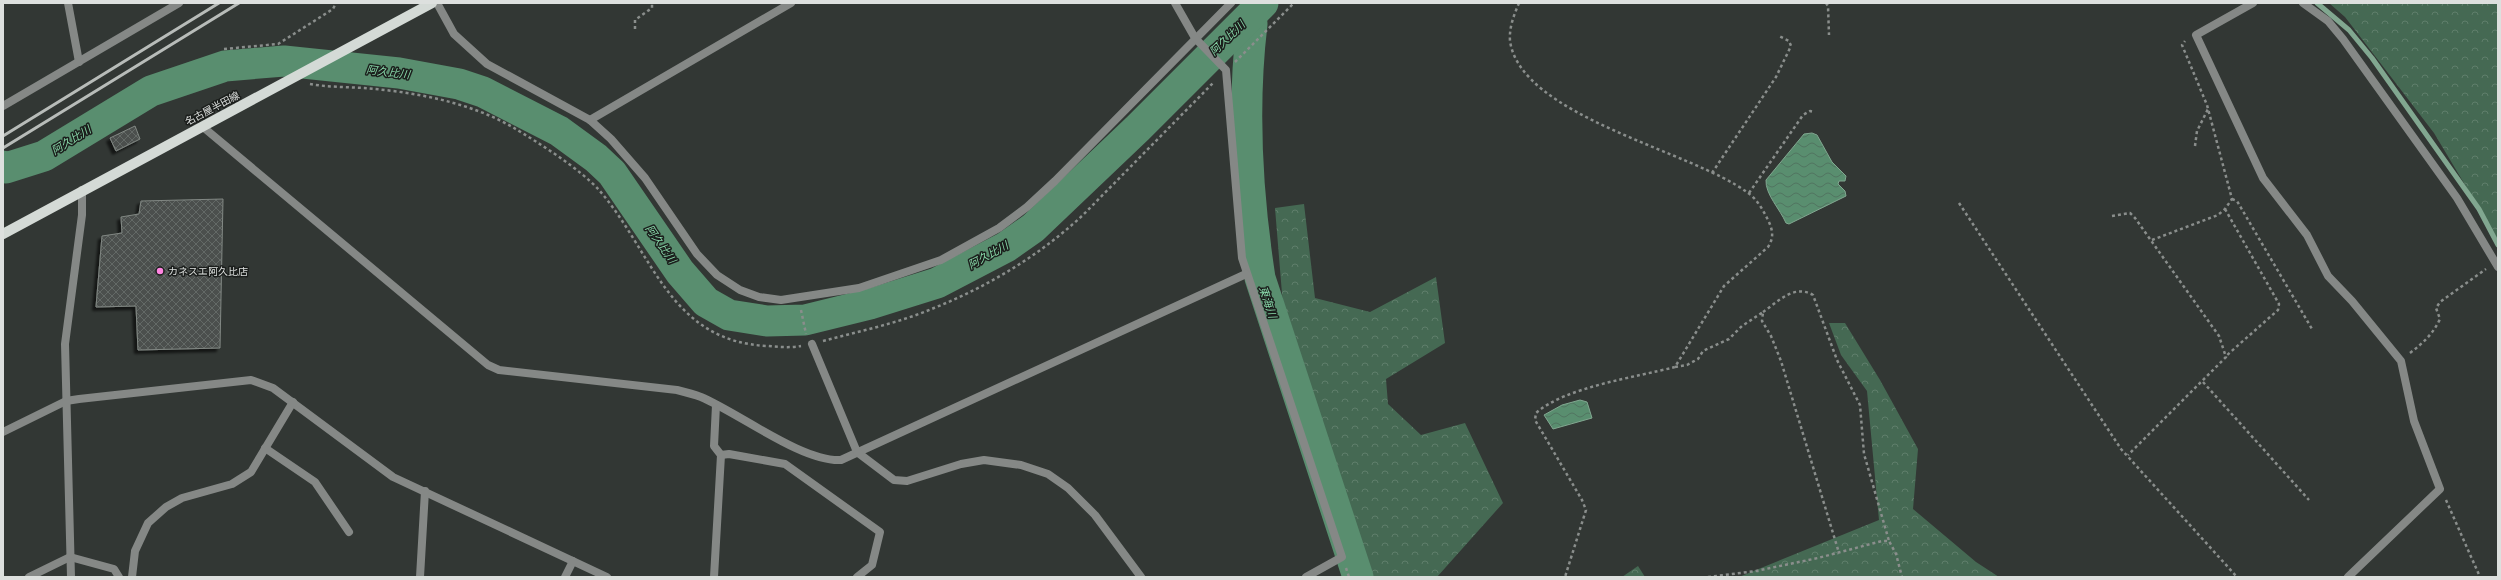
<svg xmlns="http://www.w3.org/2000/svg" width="2501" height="580" font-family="'PT Sans','Noto Sans JP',sans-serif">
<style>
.forest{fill:url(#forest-crowns)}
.water{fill:url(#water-waves);stroke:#81a790}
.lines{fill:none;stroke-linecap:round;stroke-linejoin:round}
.stream{stroke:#81a790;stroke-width:5}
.river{stroke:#598e6f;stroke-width:31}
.building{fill:url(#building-cross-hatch);stroke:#828884;filter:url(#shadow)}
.path{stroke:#8a8e8c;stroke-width:2.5;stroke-dasharray:3 3;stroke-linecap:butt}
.minor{stroke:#858886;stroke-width:8}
.primary{stroke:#d4dad6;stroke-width:10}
.rail{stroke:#b8bcb9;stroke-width:3}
.poi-dot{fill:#fe85e0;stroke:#1b1e1c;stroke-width:1.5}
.labels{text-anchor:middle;stroke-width:3;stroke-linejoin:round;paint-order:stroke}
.street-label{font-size:10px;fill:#dde0de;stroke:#1b1e1c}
.poi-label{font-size:10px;fill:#dde0de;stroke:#1b1e1c;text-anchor:start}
.water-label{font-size:11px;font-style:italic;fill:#87d7a8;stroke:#1b1e1c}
</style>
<defs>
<pattern id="forest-crowns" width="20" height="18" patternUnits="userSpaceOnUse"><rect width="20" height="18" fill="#456953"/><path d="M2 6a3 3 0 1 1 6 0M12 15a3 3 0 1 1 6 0" fill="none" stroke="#5f7e6b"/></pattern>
<pattern id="water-waves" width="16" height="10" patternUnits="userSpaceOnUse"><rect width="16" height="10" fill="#598e6f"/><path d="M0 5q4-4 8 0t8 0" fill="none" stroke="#517460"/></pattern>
<pattern id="building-cross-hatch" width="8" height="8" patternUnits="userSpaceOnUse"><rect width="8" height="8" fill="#4b504d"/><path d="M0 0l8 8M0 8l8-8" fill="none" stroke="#646966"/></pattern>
<filter id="shadow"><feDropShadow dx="-3.5" dy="3.5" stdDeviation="1" flood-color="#0009"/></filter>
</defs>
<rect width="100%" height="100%" fill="#323734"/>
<g class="forest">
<path d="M2329,3h169v237l-64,-107 -89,-116z"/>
<path d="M1304,204l11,94 55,14 66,-35 9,66 -59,36 2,25 33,31 44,-12 38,80 -66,74h-70l-82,-247 -10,-122z"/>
<path d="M1829,323h16l35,57 38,69 -5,60 63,53 23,15h-260l140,-57 -12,-129 -26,-36z"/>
<path d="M1638,566l7,11h-23z"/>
</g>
<g class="water">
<path d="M1812,133l5,2 15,27 14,14 -1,5h-6l-1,3 7,7 1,5 -57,28 -3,-1c-6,-14 -21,-29 -20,-43l38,-46z"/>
<path d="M1580,400l7,2 5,16 -39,11 -9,-14 18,-10z"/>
</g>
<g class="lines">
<path class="stream" d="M2317,3l32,27 23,28 107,151 19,36"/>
<g class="river">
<path d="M1251,16l1,8c-10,84 -5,170 8,254l98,299"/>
<path d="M3,166l3,2 38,-12 107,-65 74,-25 59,-5 115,12 60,11 24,8 76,39 37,27 16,15 68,99 26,30 23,13 38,6 38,-1 65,-16 67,-21 69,-36 27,-19 105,-100 125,-125"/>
</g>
</g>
<g class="building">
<path d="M135,126l5,13 -24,12 -6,-13z"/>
<path d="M223,199l-3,149 -82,2 -2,-44 -40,1 6,-71 20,-3 -1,-16 18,-3 2,-13z"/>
</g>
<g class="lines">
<g class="path">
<path d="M1519,3c-5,12 -10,24 -9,38 11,76 183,110 238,152 9,6 15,17 20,27 5,10 6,18 0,27l-44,39 -49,81c-38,10 -110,20 -139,46l-1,7 47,80 4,10 -21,67"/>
<path d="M1826,3l2,3 1,29"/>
<path d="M635,29v-9l17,-12v-5"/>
<path d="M224,49l54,-5 55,-35 3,-6"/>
<path d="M1235,62l59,-59"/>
<path d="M310,84c17,3 36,3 54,4 50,4 106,14 150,40 25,15 66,41 85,62 54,62 70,152 169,156 11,1 22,2 33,0"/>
<path d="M2195,146l2,-15 11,-22"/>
<path d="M1712,173l64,-96 15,-31 -2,-5 -10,-5"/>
<path d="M1749,193l54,-78 7,-4 5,1"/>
<path d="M2232,199l5,2 75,128"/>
<path d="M1959,203l162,246 116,128"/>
<path d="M2225,209l54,95 -1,6 -52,46"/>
<path d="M2112,216l18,-3 5,5 84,118 7,21 -98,98"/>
<path d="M2152,240l66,-25 7,-6 7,-10 -25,-94 -25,-60 3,-4"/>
<path d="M801,310l5,24"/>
<path d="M1763,312c16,-11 31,-28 50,-17l24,65 23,45 4,49 25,87"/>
<path d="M823,341c37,-10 76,-18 111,-33 55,-22 106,-53 149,-93l131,-133"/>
<path d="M2410,353c13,-10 23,-19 30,-34l-4,-11 4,-6 46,-33"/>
<path d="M1675,367l12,-2 11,-6 5,-8 26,-12 13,-13 21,-14 -1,9 9,15 10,25 58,192"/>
<path d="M2203,382l106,118"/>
<path d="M2446,500l34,77"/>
<path d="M1346,568l3,9"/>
<path d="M1708,577l48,-6 62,-13 64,-17h7l7,13 6,23"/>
</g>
<g class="minor">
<path d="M68,3l11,59"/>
<path d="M437,3l17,31 33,30 103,56 21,19 34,39 52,76 20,21 23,15 19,7 22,3 78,-12 82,-28 58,-32 28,-21 28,-26 176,-178"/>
<path d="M1175,3l20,35 31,32 16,188 100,299 -36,20"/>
<path d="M2253,3l-57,32 67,143 44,57 21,41 24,25 49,60 13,60 26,68 -92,88"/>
<path d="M2303,3l25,18 15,18 114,159 41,69"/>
<path d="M3,106l176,-103"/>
<path d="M590,120l201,-117"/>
<path d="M203,127l285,238 11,5 178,20c8,2 16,4 24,7 38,16 101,65 140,63l405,-186"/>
<path d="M812,344l45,108 37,28 13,1 54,-17 23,-4 37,5 27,9 20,14 27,27 46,62"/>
<path d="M3,432l63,-31 13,-2 172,-19 22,8 120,89 214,100"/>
<path d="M265,448l50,34 34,50"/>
<path d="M721,455l8,-1 56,10 95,68 -8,33 -15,12"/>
<path d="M29,577l41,-20 44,12 5,8"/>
<path d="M71,577l-6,-233 17,-129v-25"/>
<path d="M132,577l3,-26 13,-28 18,-16 16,-9 50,-14 19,-12 42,-70"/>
<path d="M420,577l5,-86"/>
<path d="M565,577l8,-16"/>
<path d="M714,577l7,-122 -7,-9 2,-41"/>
</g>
<path class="primary" d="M3,234l429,-231"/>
<g class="rail">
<path d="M3,136l216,-133"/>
<path d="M3,148l236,-145"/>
</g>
</g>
<circle class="poi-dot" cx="160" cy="271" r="4"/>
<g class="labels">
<g class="street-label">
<text transform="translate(212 108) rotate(-28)" y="4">名古屋半田線</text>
</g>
<g class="poi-label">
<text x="168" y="275">カネスエ阿久比店</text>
</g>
<g class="water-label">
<text transform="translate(1227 38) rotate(-44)" y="4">阿久比川</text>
<text transform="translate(388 72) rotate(7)" y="4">阿久比川</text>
<text transform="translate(71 140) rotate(-32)" y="4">阿久比川</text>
<text transform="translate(661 244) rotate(55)" y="4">阿久比川</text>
<text transform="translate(988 255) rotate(-29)" y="4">阿久比川</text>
<text transform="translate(1268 302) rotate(72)" y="4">東海川</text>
</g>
</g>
<rect width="2501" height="580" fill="none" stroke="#dde0de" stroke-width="8"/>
</svg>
